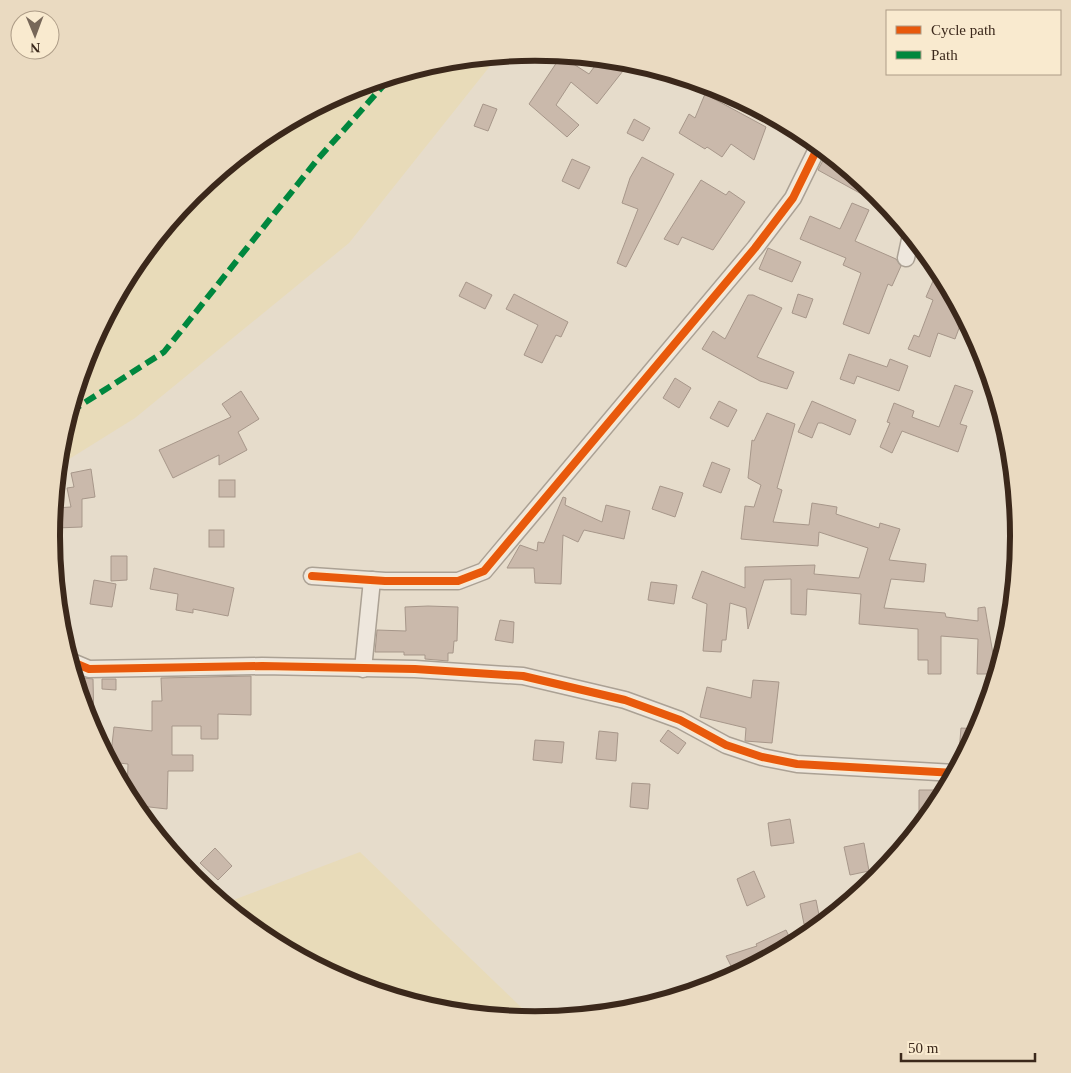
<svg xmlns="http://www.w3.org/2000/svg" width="1071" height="1073" font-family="'Times New Roman',serif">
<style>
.farmland{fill:#e8dbb9}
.building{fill:#cab9ab;stroke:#a7978a}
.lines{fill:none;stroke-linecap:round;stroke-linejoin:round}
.street-casing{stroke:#aba194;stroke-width:19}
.street{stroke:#eee7dd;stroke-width:16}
.quiet{stroke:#00873e;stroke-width:6;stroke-dasharray:12 6;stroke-linecap:butt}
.cycleway-casing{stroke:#f9eacf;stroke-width:11}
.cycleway{stroke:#e8590c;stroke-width:8}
.rim{fill:none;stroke:#3b281b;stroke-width:6}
</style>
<rect width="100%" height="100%" fill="#e6dccb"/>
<g class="farmland">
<path d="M498,56l-149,187 -214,175 -77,48 3,-24 27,-91 45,-84 60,-73 74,-60 83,-45 91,-27z"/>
<path d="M360,852l165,159 5,9 -89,-9 -91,-27 -84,-45 -45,-37h7z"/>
</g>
<g class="building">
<path d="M561,56l28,18 8,-11 4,3 5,-7 24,3 -33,42 -26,-22 -15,23 23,20 -12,12 -38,-33z"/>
<path d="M705,94l61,33 -12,33 -23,-16 -9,13 -15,-10 -2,2 -26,-16 10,-19 6,4z"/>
<path d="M483,104l14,5 -9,22 -14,-5z"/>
<path d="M634,119l16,9 -7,13 -16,-8z"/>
<path d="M827,153l51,41 2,2 -4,6 -58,-32z"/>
<path d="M642,157l32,17 -48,93 -9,-4 21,-54 -16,-6 8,-25z"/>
<path d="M572,159l18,8 -11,22 -17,-8z"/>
<path d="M701,180l25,15 3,-4 16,11 -32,48 -31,-13 -4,8 -14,-6z"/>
<path d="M852,203l17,7 -14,31 41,18 5,7 -9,20 -4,-2 -19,50 -26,-10 18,-51 -18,-8 3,-7 -46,-19 10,-23 30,13z"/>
<path d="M768,248l33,14 -9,20 -33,-13z"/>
<path d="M933,281l17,8 14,26 -9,24 -17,-6 -8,24 -22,-8 6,-14 5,2 14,-37 -7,-3z"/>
<path d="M466,282l26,13 -7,14 -26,-13z"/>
<path d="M514,294l54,28 -7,15 -5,-2 -14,28 -18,-8 14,-30 -32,-16z"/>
<path d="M798,294l15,5 -7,19 -14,-5z"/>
<path d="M748,295h5l29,13 -25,49 37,15 -7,17 -27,-8 -58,-32 11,-18 12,8z"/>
<path d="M849,354l38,13 3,-8 18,7 -9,25 -42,-15 -3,8 -14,-5z"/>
<path d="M675,378l16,10 -12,20 -16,-10z"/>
<path d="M955,385l18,6 -13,33 7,2 -9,26 -56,-21 -10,22 -12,-6 10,-24 -3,-1 7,-19 20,8 -2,6 27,10z"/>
<path d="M241,391l18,28 -21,13 9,18 -28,15v-10l-46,23 -14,-28 72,-33 -9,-13z"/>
<path d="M719,401l18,9 -9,17 -18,-9z"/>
<path d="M812,401l44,19 -6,15 -28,-12h-4l-6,15 -14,-6z"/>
<path d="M767,413l28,11 -18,64 5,2 -9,32 36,3 3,-22 25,4 -1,7 43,14 1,-5 20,6 -11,31 37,4 -2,18 -33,-3 -7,29 61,5 1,4 32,4v-13l7,-1 8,47h5l-1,20h-20l1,-35 -37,-3v38h-13v-14h-10v-31l-59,-5 2,-30 -54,-5 -1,26 -15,-1v-35l-27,1 -16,49 -2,-21 -16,-5 -4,37h-4l-1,12 -18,-1 4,-47 -15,-6 10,-27 43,17v-21l70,-2 -1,9 45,4 9,-30 -49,-16 -1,14 -77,-7 4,-33 9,1 7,-22 -13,-7 4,-38 2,1z"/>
<path d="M712,462l18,7 -9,24 -18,-7z"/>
<path d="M91,469l4,28 -13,2v28l-26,1 -1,-20 16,-1 -4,-19 7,-1 -3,-14z"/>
<rect x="219" y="480" width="16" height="17"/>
<path d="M660,486l23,7 -8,24 -23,-8z"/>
<path d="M563,497l3,1 -1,7 37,17 4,-17 24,6 -6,28 -40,-9 -6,12 -15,-7 -2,49 -26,-1 -1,-15h-27l13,-23 17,6 1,-9 6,1z"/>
<rect x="209" y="530" width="15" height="17"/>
<path d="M111,556h16v24l-16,1z"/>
<path d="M154,568l80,20 -6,28 -35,-7v4l-17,-3 2,-16 -28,-5z"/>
<path d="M94,580l22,4 -4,23 -22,-3z"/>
<path d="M651,582l26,3 -3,19 -26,-4z"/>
<path d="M428,606l30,1 -1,34h-3l-1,12h-5v8l-23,-2v-4h-21v-3h-29l2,-22 29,1 -1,-24z"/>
<path d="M500,620l14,2 -1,21 -18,-3z"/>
<path d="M251,676v39l-33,-1v25h-17v-13h-29v29h21v16h-25l-1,38 -35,-4 -5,-10 1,-31 -18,-2 4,-35 38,4v-30h10l-1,-23z"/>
<path d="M74,677l19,2 1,47h-3l-3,-4z"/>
<path d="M102,679h14v11l-14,-1z"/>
<path d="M753,680l26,2 -7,61 -27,-2 1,-13 -46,-11 7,-30 44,11z"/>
<path d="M961,728l18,1 -19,35h-2z"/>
<path d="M668,730l18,13 -8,11 -18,-13z"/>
<path d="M599,731l19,2 -2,28 -20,-2z"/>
<path d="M535,740l29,2 -2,21 -29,-3z"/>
<path d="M632,783l18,1 -2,25 -18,-2z"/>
<path d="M919,790h21v12l-11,15h-10z"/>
<path d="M790,819l4,24 -23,3 -3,-23z"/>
<path d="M864,843l5,28 -19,4 -6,-28z"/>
<path d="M215,848l17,18 -14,14 -18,-17z"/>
<path d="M754,871l11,26 -18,9 -10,-27z"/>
<path d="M816,900l4,20 -16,4 -4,-20z"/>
<path d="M786,930l7,15 -59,27 -8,-16 31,-10 -1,-2z"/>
</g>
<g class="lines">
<g class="street-casing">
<g id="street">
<path d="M906,258l5,-23"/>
<path d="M312,576l73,5h73l26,-10 271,-323 38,-50 26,-53"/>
<path d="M70,661l19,8 173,-3 153,3 108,7 102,24 55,20 46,25 36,12 35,7 158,9"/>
<path d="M363,669l9,-89"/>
</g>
</g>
<use href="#street" class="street"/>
<path class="quiet" d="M70,412l94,-60 153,-192 74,-83"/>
<g class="cycleway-casing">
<g id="cycleway">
<path d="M312,576l73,5h73l26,-10 271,-323 38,-50 26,-53"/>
<path d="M70,661l19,8 173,-3 153,3 108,7 102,24 55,20 46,25 36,12 35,7 158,9"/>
</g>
</g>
<use href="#cycleway" class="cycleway"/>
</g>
<path d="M0 0H1071V1073H0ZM60 536a475 475 0 1 1 950 0a475 475 0 1 1-950 0Z" fill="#eadac1" fill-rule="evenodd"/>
<path class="rim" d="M60 536a475 475 0 1 1 950 0a475 475 0 1 1-950 0Z"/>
<rect x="886" y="10" width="175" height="65" fill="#f9eacf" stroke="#ad9c87"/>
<rect x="896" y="26" width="25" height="8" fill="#e8590c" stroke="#ad9c87"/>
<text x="931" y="35" font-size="15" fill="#3b281b">Cycle path</text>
<rect x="896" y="51" width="25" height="8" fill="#00873e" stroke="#ad9c87"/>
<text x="931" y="60" font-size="15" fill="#3b281b">Path</text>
<g transform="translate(35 35) rotate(179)"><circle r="24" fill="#f9eacf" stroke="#ad9c87"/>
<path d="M0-4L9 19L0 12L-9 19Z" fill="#776759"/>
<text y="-8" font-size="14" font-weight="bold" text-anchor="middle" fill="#3b281b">N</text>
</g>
<path d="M901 1053v8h134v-8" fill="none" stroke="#3b281b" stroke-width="2.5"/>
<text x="908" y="1053" font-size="15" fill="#3b281b" stroke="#f9eacf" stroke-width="4" paint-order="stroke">50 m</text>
</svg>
